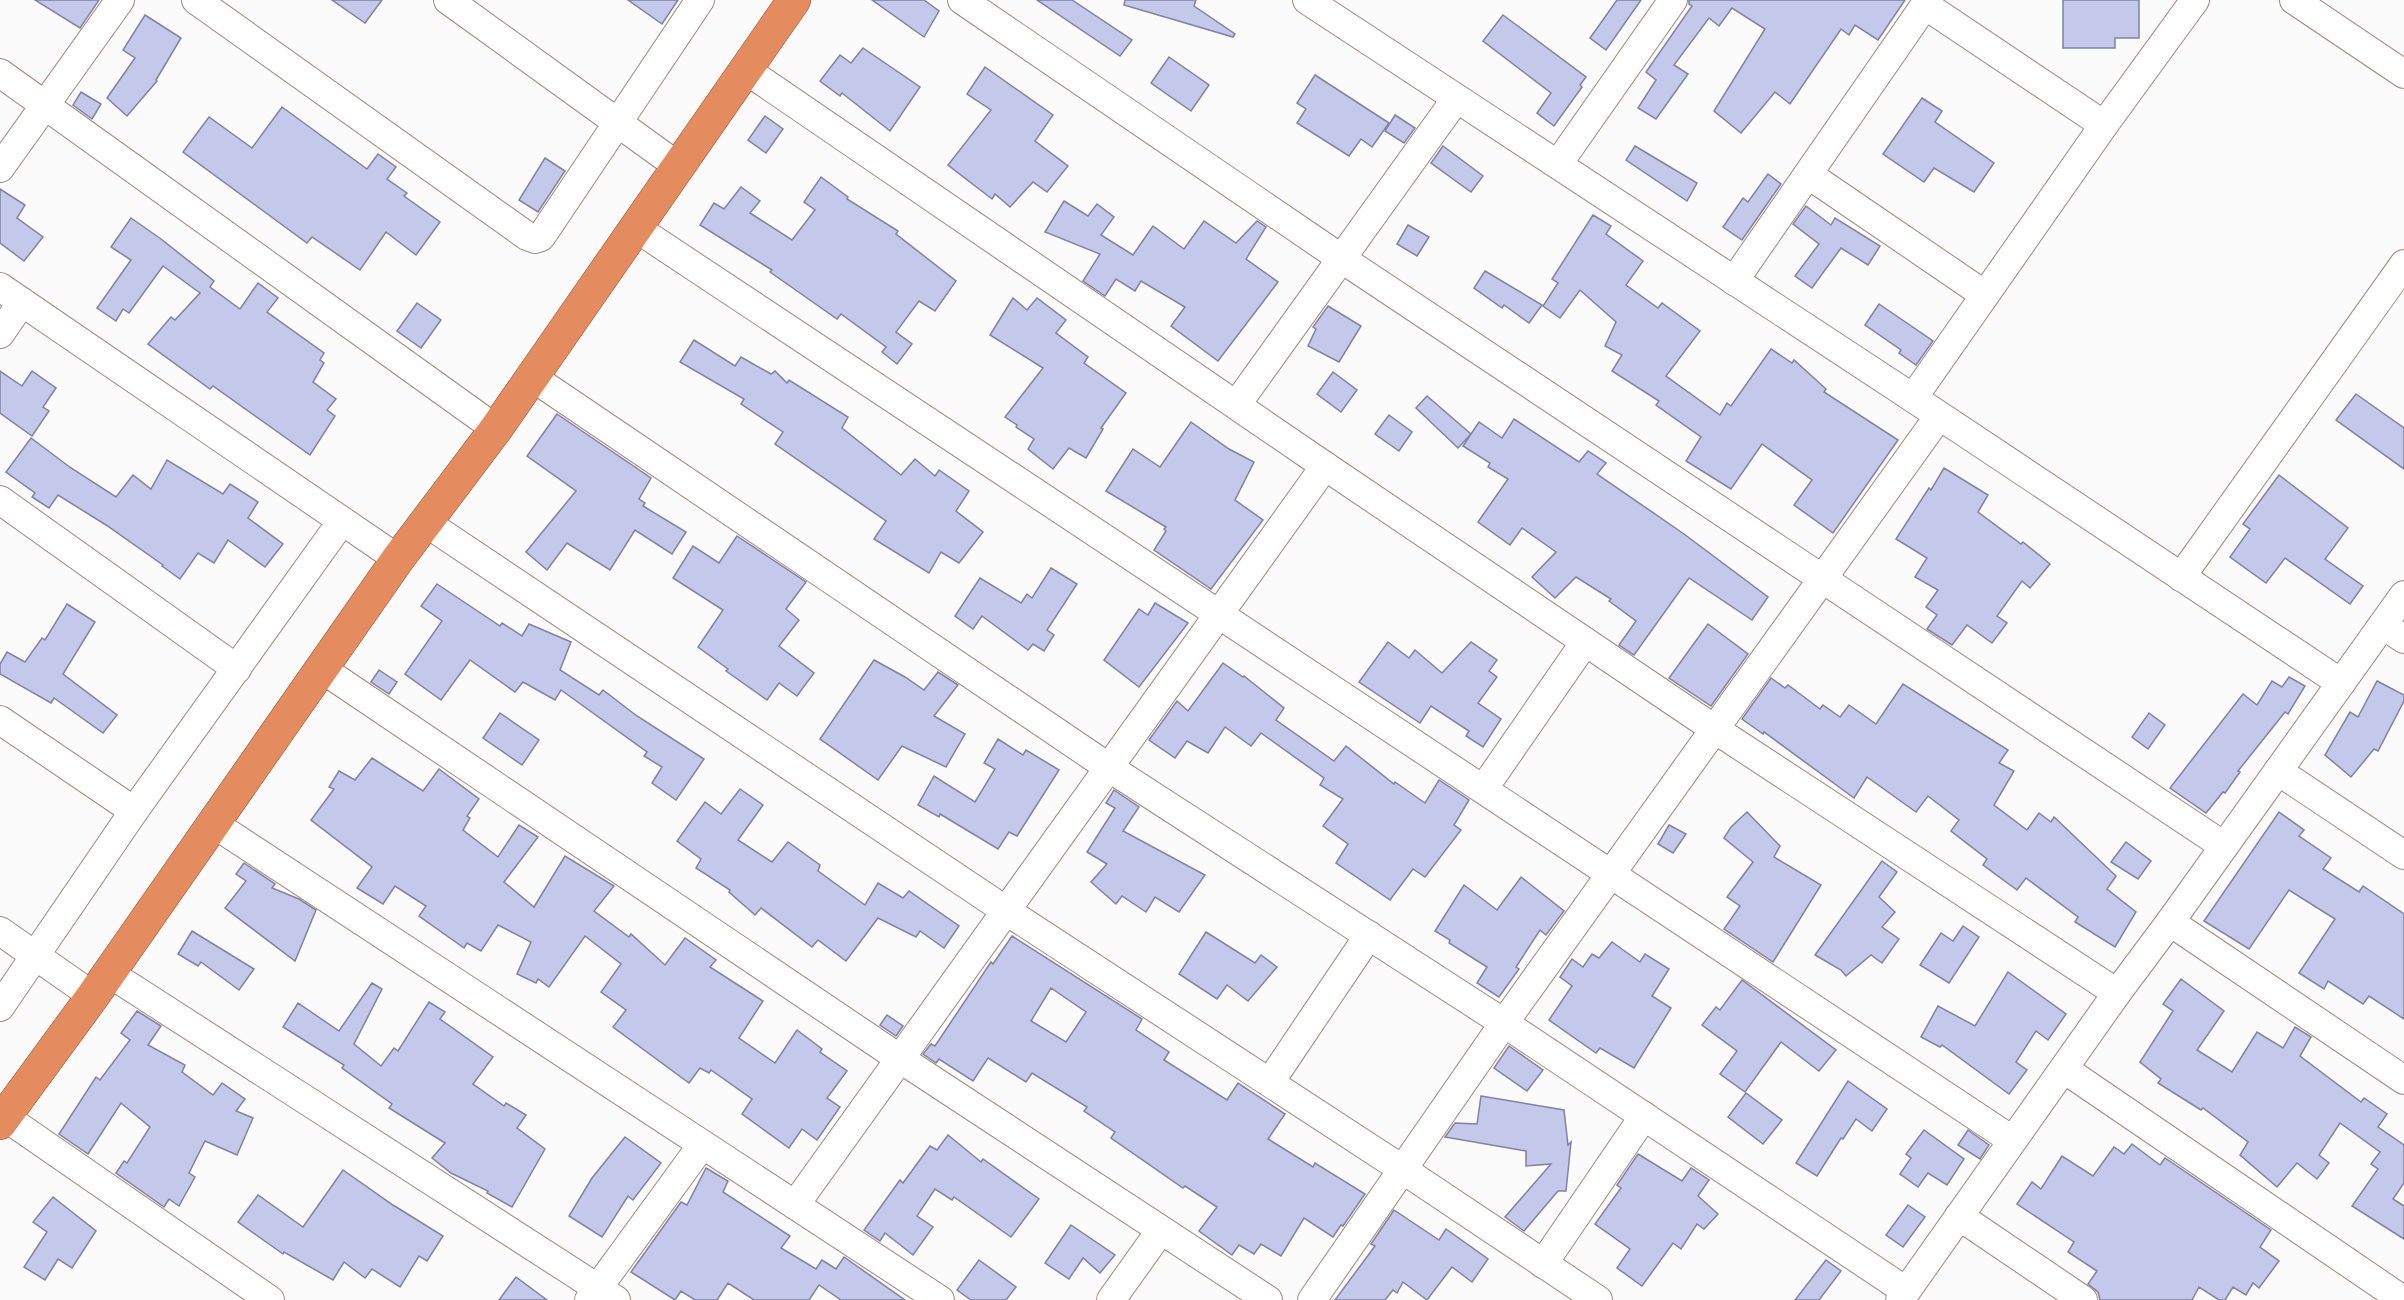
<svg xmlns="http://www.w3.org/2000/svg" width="2404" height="1300" font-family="'Exo 2',sans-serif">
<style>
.building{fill:#c4c8eb;stroke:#7f82a2;stroke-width:1.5;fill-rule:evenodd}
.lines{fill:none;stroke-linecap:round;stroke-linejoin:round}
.minor-casing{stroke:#a88576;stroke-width:30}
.trunk-casing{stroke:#994d27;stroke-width:34}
.minor{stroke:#fff;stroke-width:28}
.trunk{stroke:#e48c60;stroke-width:33}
</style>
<rect width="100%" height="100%" fill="#fbfbfb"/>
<g class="building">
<path d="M35,0h64l-19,28z"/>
<path d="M332,0h50l-17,23z"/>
<path d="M628,0h50l-16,24z"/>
<path d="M872,0h52l15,11 -15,26z"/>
<path d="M1037,0h35l60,40 -12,16z"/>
<path d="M1125,0h71l-2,6 41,28 -2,3 -109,-32z"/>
<path d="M1617,0h24l-35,50 -16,-12z"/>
<path d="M1689,0h216l-27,40 -23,-15 -6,10 -8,-6 -51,75 -15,-12 -34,41 -27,-22 51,-82 -33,-21 -13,18 -10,-8 -35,47 14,9 -32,45 -18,-11 18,-28 -10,-8 46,-66 -3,-2z"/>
<path d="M2063,0h76v38h-24v10h-52z"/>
<path d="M145,15l36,23 -25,42 1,1 -30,35 -20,-18 28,-40 -12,-8z"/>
<path d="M1503,15l83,62 -6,8 2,2 -28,39 -17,-13 14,-20 -68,-52z"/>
<path d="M863,48l57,39 -30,44 -48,-38 -2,3 -20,-15 20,-26 11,8z"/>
<path d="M1169,57l40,28 -18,26 -40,-28z"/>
<path d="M985,67l68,48 -18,26 33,25 -21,26 -14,-10 -23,25 -15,-13 -3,5 -44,-34 43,-55 -24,-16z"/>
<path d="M1315,75l74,48 -17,24 -11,-8 -12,17 -52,-33 9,-14 -9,-6z"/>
<path d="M81,92l20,12 -9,15 -19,-14z"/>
<path d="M1922,98l20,13 -7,11 59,41 -20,29 -40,-24 -10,14 -41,-28z"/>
<path d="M282,107l85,62 11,-15 18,13 -9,12 20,14 -3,3 36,26 -24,33 -30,-23 -26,38 -48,-33 -5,6 -124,-91 26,-35 43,31z"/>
<path d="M1395,115l20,13 -11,15 -19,-12z"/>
<path d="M765,116l18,13 -17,24 -18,-13z"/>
<path d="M1443,146l40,30 -12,16 -40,-29z"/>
<path d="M1635,146l62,37 -10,18 -61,-41z"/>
<path d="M545,158l20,13 -27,41 -19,-12z"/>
<path d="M1768,174l13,10 -39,56 -19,-13 20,-29 5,4z"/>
<path d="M821,177l27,20 -1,2 51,32 -2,3 60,47 -21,30 -16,-10 -23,31 16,12 -15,20 -15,-12 4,-5 -45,-33 -4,5 -67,-47 2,-2 -72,-45 14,-22 10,6 17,-22 19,14 -10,12 42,27 23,-30 -11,-8z"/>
<path d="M0,189l25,16 -8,13 26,19 -19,24 -24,-18z"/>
<path d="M1064,201l24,15 9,-12 17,13 -13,18 32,20 20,-29 31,23 20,-28 32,22 21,-22 9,6 -20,32 32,23 -60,79 -47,-35 14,-19 -44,-26 -6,10 -19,-12 -11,17 -22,-15 17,-27 -55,-22z"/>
<path d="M1806,206l25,19 4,-7 45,28 -12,19 -27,-17 -29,40 -17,-12 24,-32 -26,-20z"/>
<path d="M1593,215l18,11 -5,8 37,27 -17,24 32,23 4,-5 38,28 -34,45 54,39 7,-12 4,3 40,-57 21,14 2,-3 32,29 -2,3 74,48 -65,93 -39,-28 18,-25 -50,-36 -31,45 -45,-28 15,-24 -45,-32 3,-4 -47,-30 10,-16 -17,-9 11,-24 -36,-32 -20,28 -17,-12 15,-23 -6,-4z"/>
<path d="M131,218l30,21 53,42 -4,6 30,22 18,-26 20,15 -11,14 57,41 -4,7 4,3 -11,19 23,17 -9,11 8,6 -25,39 -97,-69 -3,3 -62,-45 23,-27 4,3 25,-27 -37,-27 -34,47 -6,-4 -7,12 -19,-13 34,-48 -20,-13z"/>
<path d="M1408,225l21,12 -12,19 -20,-12z"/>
<path d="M1485,271l57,34 -13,18 -25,-18 -2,3 -28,-20z"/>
<path d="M1013,298l14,12 10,-12 29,22 -10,13 32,24 -4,6 42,30 -25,35 2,1 -17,29 -17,-10 -16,21 -25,-20 6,-10 -18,-12 1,-2 -12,-8 38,-49 -53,-33z"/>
<path d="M417,303l24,17 -20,28 -24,-17z"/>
<path d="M1879,304l54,37 -17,24 -17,-12 2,-3 -36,-25z"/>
<path d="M1328,306l33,20 -22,36 -31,-16 8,-17 -3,-2z"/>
<path d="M694,340l41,26 6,-9 30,17 4,-3 12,12 2,-3 59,37 -6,11 59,47 14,-16 20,17 4,-6 30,21 -13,20 27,21 -24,31 -18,-11 -12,21 -55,-34 12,-18 -111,-77 8,-12 -42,-28 3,-5 -64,-37z"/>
<path d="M0,371l22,15 10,-15 24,17 -13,19 6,4 -17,25 -32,-23z"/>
<path d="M1333,372l24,18 -16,22 -24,-18z"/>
<path d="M2356,394l48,34v41l-68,-49z"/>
<path d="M1427,396l44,38 -13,14 -42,-40z"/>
<path d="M557,414l94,64 -12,21 6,4 -2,3 43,26 -14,22 -37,-24 -25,40 -43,-27 -20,27 -21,-18 50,-61 -49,-35z"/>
<path d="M1389,415l23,17 -13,19 -24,-17z"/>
<path d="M1514,419l65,43 9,-11 18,12 -9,11 87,60 84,63 -16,23 -63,-42 -55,77 -15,-10 17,-24 -27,-20 2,-2 -35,-22 -21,21 -23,-21 24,-25 -34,-24 -12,17 -32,-23 30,-43 -20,-12 2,-4 -27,-17 16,-24 23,16z"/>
<path d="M1191,422l38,27 25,13 -19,38 28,20 -52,69 -57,-39 12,-19 -2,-2 2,-2 -60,-36 27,-42 27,18z"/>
<path d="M31,438l40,30 45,29 17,-22 18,14 16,-29 56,34 7,-10 28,18 -10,16 35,26 -18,23 -37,-27 -14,23 -16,-10 -18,26 -18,-13 1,-1 -57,-40 -48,-30 -9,13 -17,-11 3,-4 -29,-21z"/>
<path d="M1944,468l44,27 -10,17 43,32 2,-2 27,22 -20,24 -8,-7 -25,35 10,7 -15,20 -25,-18 -15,20 -25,-16 10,-14 -11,-8 12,-17 -23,-13 12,-19 -31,-19 33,-51 2,2z"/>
<path d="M2279,475l69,53 -23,31 38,27 -13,18 -65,-46 -19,25 -36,-26 20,-28 -7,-5z"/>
<path d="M737,536l69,46 -20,27 13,11 -20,26 35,27 -17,23 -18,-13 -12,17 -41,-29 2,-2 -30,-22 25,-37 -50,-32 20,-32 26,17z"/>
<path d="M1051,568l26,16 -30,46 7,5 -10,16 -11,-7 -5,6 -46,-34 -9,13 -18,-13 25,-38 41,25 6,-9 5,4z"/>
<path d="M437,584l63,42 2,-3 20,13 7,-12 42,18 -11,28 39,25 4,-5 34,26 67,43 -28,41 -24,-17 10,-16 -18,-11 3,-4 -86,-62 -6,10 -32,-18 -8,10 -45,-32 -29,40 -36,-26 37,-53 -21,-15z"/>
<path d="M1155,603l33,20 -49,64 -35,-27 35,-51 9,6z"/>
<path d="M67,604l28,18 -32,52 54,41 -14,18 -49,-35 -3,5 -51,-29v-10l7,-12 18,10 17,-24 3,2z"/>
<path d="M1708,624l40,30 -37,52 -42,-28z"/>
<path d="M1388,642l21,16 6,-8 27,23 29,-31 26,18 -8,11 8,6 -19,26 23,16 -18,28 -17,-11 3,-5 -38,-25 -11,17 -61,-41z"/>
<path d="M874,660l31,17 19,13 14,-18 20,13 -24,31 31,18 -19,33 -44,-21 -24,34 -58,-41z"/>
<path d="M1223,663l20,14 1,-1 40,32 -8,12 58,41 12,-15 48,38 1,-2 30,21 14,-23 30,20 -15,25 7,5 -36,47 -12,-8 -23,31 -54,-37 12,-19 -25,-18 20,-27 -23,-14 4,-7 -63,-45 -10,13 -26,-19 -17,26 -21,-12 -12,17 -26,-18 28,-39 11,10z"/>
<path d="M379,670l18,12 -8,12 -18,-12z"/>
<path d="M2289,677l16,9 -17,28 -3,-2 -47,59 2,1 -15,21 -2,-1 -17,21 -36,-25 73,-94 14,11 15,-24 10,6z"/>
<path d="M1771,678l14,10 3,-3 32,24 3,-4 17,12 9,-12 27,19 27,-40 105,66 -9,13 15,8 -20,34 33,25 12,-17 12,9 3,-5 62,59 -9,13 29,23 -21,35 -40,-25 3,-5 -52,-39 -9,12 -34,-25 4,-6 -36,-28 8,-11 -31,-24 -12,16 -49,-35 -13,21 -90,-66 -1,2 -21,-15z"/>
<path d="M2377,681l27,14v6l-26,50 -4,-2 -23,28 -26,-22 25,-43 8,5z"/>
<path d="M500,713l39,27 -17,25 -39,-27z"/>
<path d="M2149,713l16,12 -17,24 -16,-12z"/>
<path d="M998,739l25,16 3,-5 33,20 -42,66 -8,-4 -11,17 -58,-35 -1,3 -21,-12 16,-29 41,26 20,-33 -11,-6z"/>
<path d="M372,758l51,33 16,-22 40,30 -12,17 3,2 -7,12 35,27 21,-32 19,12 -34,45 30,25 31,-51 49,30 -20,25 35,26 2,-3 34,31 20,-27 31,22 -6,7 53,34 -24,37 36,25 22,-33 25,19 -2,3 27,19 -20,27 13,9 -23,33 -15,-11 -13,19 -47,-34 10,-15 -41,-29 -2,3 -9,-5 -11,15 -76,-56 13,-17 -25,-18 20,-28 -36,-28 -36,51 -11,-8 -2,4 -19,-9 14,-32 -33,-17 -17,26 -14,-8 -3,5 -45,-32 7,-10 -31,-20 -12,18 -26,-16 15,-21 -61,-47 23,-31 -5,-2 10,-16 16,9z"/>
<path d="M740,789l23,16 -25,35 34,22 16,-20 32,23 -2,6 47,34 13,-22 25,15 6,-7 50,35 -15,22 -24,-17 -4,6 -38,-19 -32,43 -28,-21 -6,7 -51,-39 -6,7 -26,-23 1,-2 -34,-22 5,-9 -24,-18 28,-39 16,12z"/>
<path d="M1114,790l25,17 -16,24 82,44 -26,37 -24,-15 -9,15 -24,-16 -6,8 -25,-22 16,-18 -20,-12 28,-44 -9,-5z"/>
<path d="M1747,812l33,34 -6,11 47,28 -48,77 -49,-33 16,-23 -13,-9 26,-35 -29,-24 7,-11z"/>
<path d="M2279,812l25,18 -5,6 32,22 -8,11 36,23 4,-6 41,28v105l-35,-23 -6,8 -35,-23 -4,8 -25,-16 36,-54 -46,-29 -40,59 -45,-28z"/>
<path d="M1669,825l17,9 -13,19 -15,-9z"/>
<path d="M2126,842l25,19 -13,18 -27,-17z"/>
<path d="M1882,861l15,11 -18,25 16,15 -13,15 17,12 -17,24 -11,-8 -25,21 -5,-6 -26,-15z"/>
<path d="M244,863l31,21 -3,4 27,11 17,11 -21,51 -70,-53 21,-27 -10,-7z"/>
<path d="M1521,877l43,34 -18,24 -6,-5 -24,37 3,2 -20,28 -22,-14 10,-16 -38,-24 1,-3 -15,-9 29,-46 33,25z"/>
<path d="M1963,926l16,11 -30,46 -29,-18 21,-32 12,8z"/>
<path d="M192,931l62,38 -15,21 -38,-28 -3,4 -20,-12z"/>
<path d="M1206,932l49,31 6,-8 16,12 -29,34 -21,-16 -10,14 -38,-25z"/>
<path d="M1012,936l130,83 -6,11 33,22 -5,8 63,40 11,-17 47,31 -17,25 45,28 2,-4 50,31 -22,32 -2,-1 -8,12 -29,-19 -23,38 -20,-12 -7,10 -15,-9 -7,10 -33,-24 18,-24 -32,-21 -2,2 -72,-50 4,-6 -31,-21 3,-4 -55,-34 -6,9 -38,-24 -15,23 -34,-22 -3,4 -13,-9 8,-10 4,2 56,-84 2,2zM1051,988l35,24 -20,30 -35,-21z"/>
<path d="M1612,942l28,20 5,-8 24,15 -17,27 19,12 -37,60 -34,-20 -4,5 -47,-33 23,-34 -12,-9 12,-18 11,8 9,-13 7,4z"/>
<path d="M2008,972l58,42 -18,26 -12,-9 -20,31 11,8 -18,24 -67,-49 -2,2 -19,-10 17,-31 37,20z"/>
<path d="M2181,979l43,32 -27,39 35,22 25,-40 26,16 12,-21 16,10 -11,19 61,46 3,-4 23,16 -9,13 26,18v38l-11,16 11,7v33l-52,-33 26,-37 -7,-5 9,-12 -40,-29 -21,32 10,8 -12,16 -20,-16 -20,24 -37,-32 8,-13 -45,-34 -2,2 -43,-27 3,-4 -21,-17 33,-51 -10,-7z"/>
<path d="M1742,980l94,70 -17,21 -38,-29 -36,50 -25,-18 17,-23 -35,-26 14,-18 4,3z"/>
<path d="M372,983l10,6 -28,55 27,22 13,-18 4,3 31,-49 16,10 -5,7 53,38 -20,27 31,22 2,-3 20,12 -9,13 28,21 -33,58 -25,-14 1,-2 -37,-18 -19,-15 13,-15 -56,-35 3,-4 -50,-36 2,-3 -61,-38 15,-24 41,28z"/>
<path d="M137,1011l24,15 -13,19 37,20 -3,7 31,23 9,-12 23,16 -9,12 17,7 -16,37 -32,-14 -16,32 6,4 -16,29 -10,-7 -5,8 -48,-34 8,-12 3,2 23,-36 -29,-24 -33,51 -29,-20 37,-57 4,3 30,-40 -9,-7z"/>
<path d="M887,1015l16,11 -7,10 -16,-11z"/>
<path d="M1509,1046l34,24 -16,21 -33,-23z"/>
<path d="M1848,1081l39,28 -15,22 -16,-12 -13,20 -2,-1 -24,38 -21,-13z"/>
<path d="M1746,1093l36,27 -19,24 -35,-27z"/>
<path d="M1481,1096l83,14 4,35 3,-3 -5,49h-8l-34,40 -19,-14 46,-53 -25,2v-15l-81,-14 10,-14 22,1z"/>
<path d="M1924,1130l40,29 -17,26 -19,-12 -10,14 -18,-13 11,-16 -5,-4z"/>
<path d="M1968,1130l21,15 -9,14 -22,-14z"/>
<path d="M948,1135l33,27 2,-3 56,40 -28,38 -57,-40 -2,3 -17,-11 -18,27 16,11 -20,28 -28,-22 -5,8 -16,-11 36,-50 3,3 27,-37 7,4z"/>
<path d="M625,1137l36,26 -28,37 -5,-4 -26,41 -33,-21 23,-38z"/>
<path d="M2132,1144l28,21 5,-7 106,72 -11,17 19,14 -20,27 -6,-5 -7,12 -13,-8 -8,13h-6l-20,-13 -7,13h-92l-2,-8 -10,-8 9,-13 -29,-19 6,-10 -57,-38 15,-22 9,7 21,-33 31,20 21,-29 10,7z"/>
<path d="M1638,1154l44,27 9,-13 18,12 -11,16 20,18 -14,15 -7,-5 -16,25 -8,-6 -31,43 -25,-18 13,-19 -35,-25 26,-36 -4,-3z"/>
<path d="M706,1168l22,13 -5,11 67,44 -9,12 35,21 6,-9 14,9 8,-12 61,43h-64l-22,-15 -10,15h-55l-26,-17 -11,17h-22l-14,-9 -6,9 -44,-28 50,-70 6,3z"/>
<path d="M343,1170l50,35 50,31 -16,25 -8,-5 -19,31 -28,-18 -7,9 -21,-16 -11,18 -49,-28 -1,2 -45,-32 20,-27 45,32z"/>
<path d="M53,1197l43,34 -24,37 -14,-9 -13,21 -21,-13 23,-35 -14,-10z"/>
<path d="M1908,1205l17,12 -22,30 -17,-12z"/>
<path d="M1394,1210l45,30 7,-11 42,30 -16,23 -20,-15 -25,33 -24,-18 -6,11 -4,-3 -8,10h-50l40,-54 -4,-2z"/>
<path d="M1071,1225l44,30 -15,18 -17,-15 -14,21 -24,-16z"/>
<path d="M979,1260l37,27 -10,13h-35l-14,-10z"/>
<path d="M1826,1260l15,11 -22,29h-24z"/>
<path d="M516,1277l31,23h-48z"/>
</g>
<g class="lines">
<g class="minor-casing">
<g id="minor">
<path d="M196,0l331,236 8,3 6,-2 159,-237"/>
<path d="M448,0l231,167"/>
<path d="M962,0l380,259 882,587"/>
<path d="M1307,0l606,398 428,285"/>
<path d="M2294,0l110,74"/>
<path d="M746,70l579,396 391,264 401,263"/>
<path d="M0,73l496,356"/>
<path d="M1558,164l115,-164"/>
<path d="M0,168l120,-168"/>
<path d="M1809,175l176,120"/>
<path d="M636,228c458,305 918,607 1376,912"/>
<path d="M1734,281l191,-276 179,120"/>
<path d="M0,287l398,272"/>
<path d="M0,334l22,-32"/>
<path d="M532,377l576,390 396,256 402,268"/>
<path d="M1913,398l191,-273 91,-125"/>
<path d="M1237,404l219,-305"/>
<path d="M0,500l237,169"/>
<path d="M425,522l580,388 397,259 196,131"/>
<path d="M2181,577l223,-313"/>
<path d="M2383,625l21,14"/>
<path d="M322,669l577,389 369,242"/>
<path d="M0,720l134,91"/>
<path d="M2278,771l126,84"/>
<path d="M1484,788l101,-146"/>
<path d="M214,824l726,476"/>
<path d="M2170,922l234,158"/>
<path d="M0,931l93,65"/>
<path d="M109,973l507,327"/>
<path d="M0,1007l134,-196 208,-290"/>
<path d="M2064,1069l339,231"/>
<path d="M1270,1082l99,-147"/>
<path d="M5,1117l265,183"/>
<path d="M795,1205l530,-739"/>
<path d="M1959,1216l124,84"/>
<path d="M1543,1264l101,-148"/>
<path d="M589,1300l113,-155"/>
<path d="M1111,1300l50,-70"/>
<path d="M1312,1300l192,-277 435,-607"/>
<path d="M1900,1300l217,-307 53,-71 234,-327"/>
</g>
</g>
<g class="trunk-casing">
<path id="trunk" d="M0,1123l93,-127 305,-437 98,-130 298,-429"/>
</g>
<use href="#minor" class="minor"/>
<use href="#trunk" class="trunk"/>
</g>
</svg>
